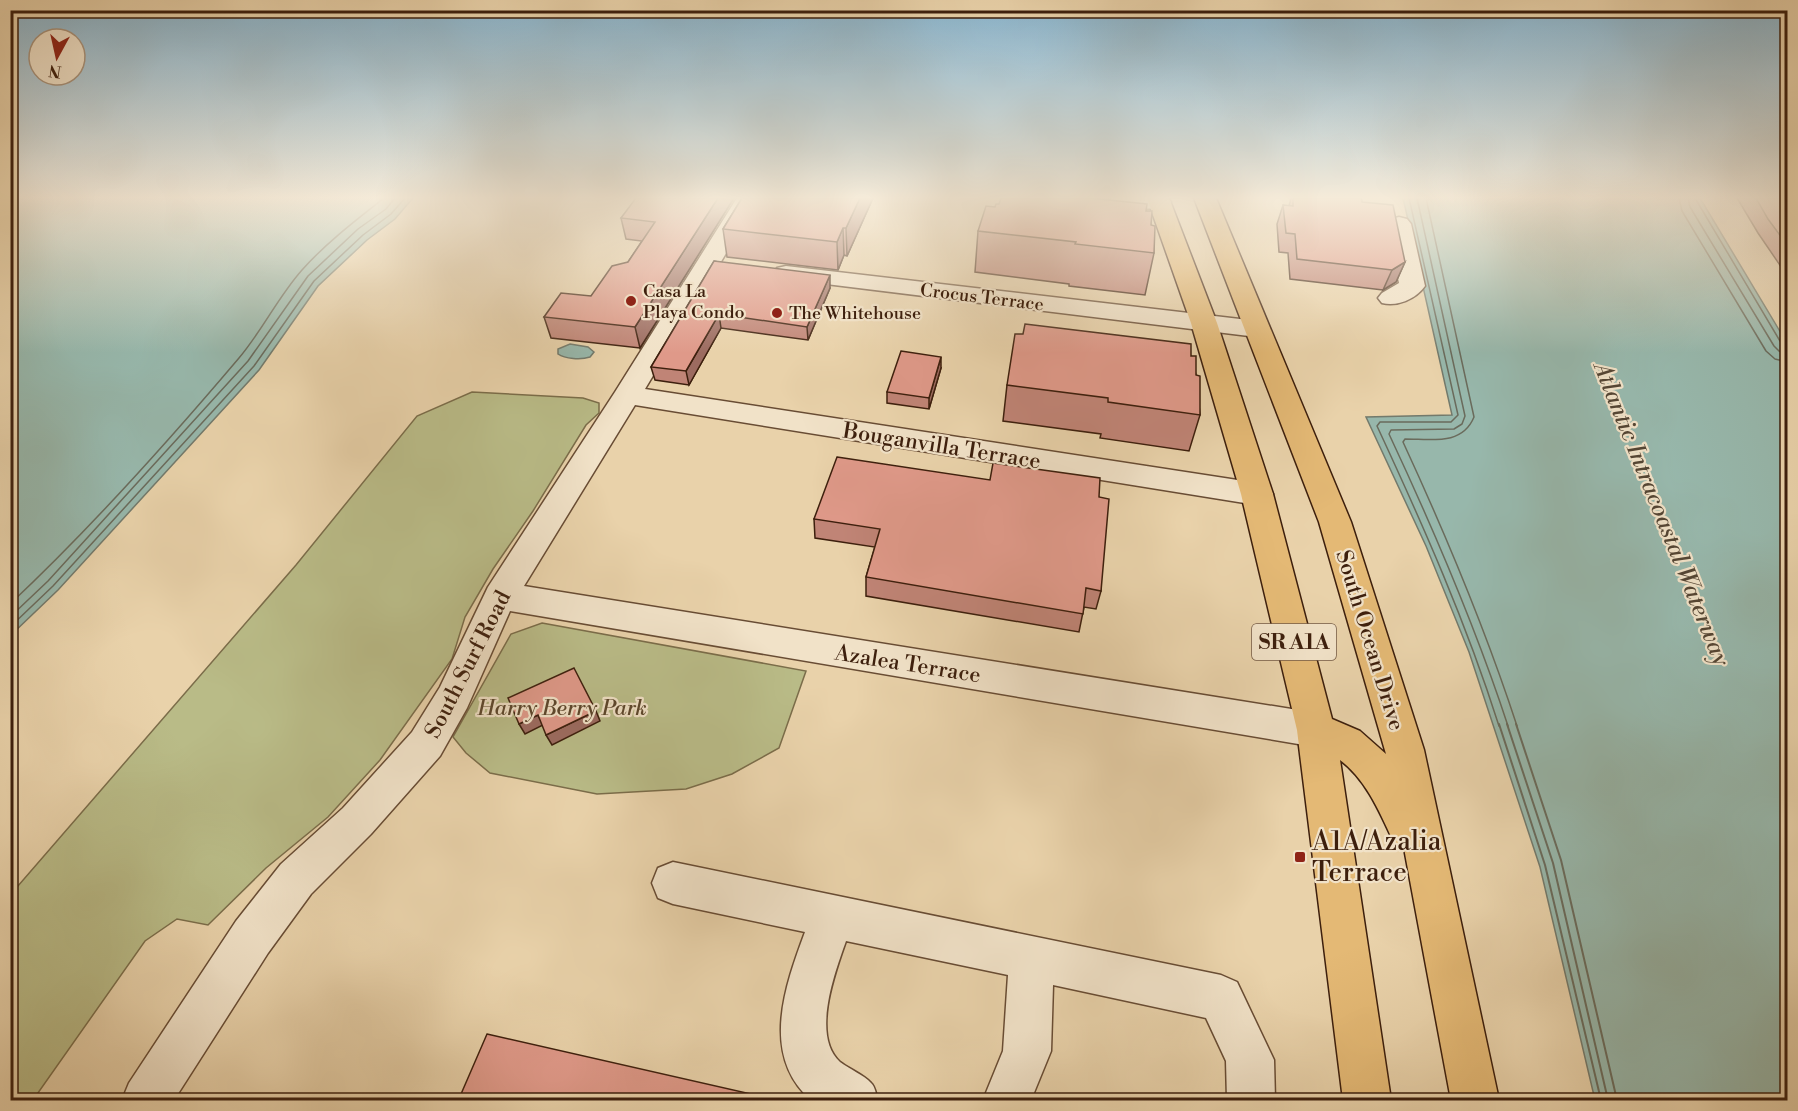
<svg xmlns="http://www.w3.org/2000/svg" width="1798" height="1111" font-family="'Libre Bodoni',serif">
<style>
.green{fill:#b9bb87;stroke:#7b6d4a;stroke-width:1.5}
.water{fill:#97b7ab;stroke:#737a6c;stroke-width:1.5}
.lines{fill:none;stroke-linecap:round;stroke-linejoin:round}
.shore-far1{stroke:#6a6b5c;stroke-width:1.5}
.shore{stroke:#6a6b5c;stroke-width:2}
.minor-casing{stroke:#684c34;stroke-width:3}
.major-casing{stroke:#3d1f0d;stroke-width:3}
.minor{fill:#f1e2c8;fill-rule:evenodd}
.major{fill:#e4b975;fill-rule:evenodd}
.wall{fill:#c08476;stroke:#3d1f0d;stroke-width:1.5}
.shaded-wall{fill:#9c6b60;stroke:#3d1f0d;stroke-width:1.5}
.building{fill:#df9989;stroke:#3d1f0d;stroke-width:1.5}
.poi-dot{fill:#8f2418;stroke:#f1e2c8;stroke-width:2}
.labels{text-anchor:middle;stroke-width:4.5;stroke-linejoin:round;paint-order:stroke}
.far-poi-label{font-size:18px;fill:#3d1f0d;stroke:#f1e2c8;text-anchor:start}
.far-street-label{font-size:18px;fill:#3d1f0d;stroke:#f1e2c8}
.shield{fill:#f1e2c8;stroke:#735a45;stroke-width:1.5}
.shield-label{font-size:21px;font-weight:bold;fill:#3d1f0d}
.street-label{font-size:22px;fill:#3d1f0d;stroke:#f1e2c8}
.park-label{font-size:22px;font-style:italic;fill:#5c462c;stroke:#f1e2c8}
.water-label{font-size:24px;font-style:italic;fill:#544534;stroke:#f1e2c8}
.near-poi-label{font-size:27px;fill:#3d1f0d;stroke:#f1e2c8;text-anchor:start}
</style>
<rect width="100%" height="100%" fill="#e9d2aa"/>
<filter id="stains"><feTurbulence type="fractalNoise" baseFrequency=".00333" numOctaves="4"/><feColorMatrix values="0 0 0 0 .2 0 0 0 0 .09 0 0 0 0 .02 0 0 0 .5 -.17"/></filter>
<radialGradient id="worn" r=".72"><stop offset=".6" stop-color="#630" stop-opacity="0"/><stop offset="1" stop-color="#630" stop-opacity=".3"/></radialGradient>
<g class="green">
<path d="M472,392l111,6 16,5v10l-13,12 -53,86 -40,58 -28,48 -13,42 -72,101 -52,57 -62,51 -58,57 -31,-6 -32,22 -112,159h-22v-206l285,-329 121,-149z"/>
<path d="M542,623l264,48 -27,77 -47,26 -46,15 -89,5 -107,-21 -24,-20 -13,-16 58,-103z"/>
</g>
<g class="water">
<path d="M11,198h402l-18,21 -28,21 -49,46 -59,84 -201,220 -47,45z"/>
<path d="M1403,198h297l87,145v757h-192l-55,-233 -71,-215 -43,-106 -60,-129 86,-2z"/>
<path d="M570,344l18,3 6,5 -4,5c-9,3 -25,2 -32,-3v-5z"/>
</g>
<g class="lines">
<g class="shore-far1">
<path d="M1409,198l49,217 -7,7h-71l-3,4c46,99 89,196 122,300"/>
<path d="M1417,198l48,218 -3,8 -8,5 -63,1 -2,4c45,96 86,191 119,292"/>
<path d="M1426,198l48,219c-12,29 -43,22 -69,22l-2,3c43,93 82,186 114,284"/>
<path d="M1679,198l3,13 84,140 9,8 13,3"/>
<path d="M1688,198l2,9 84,139 5,5 9,2"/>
<path d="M1695,198l85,143 8,4"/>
<path d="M10,604c81,-76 157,-161 229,-246 23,-27 39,-61 63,-88 24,-27 54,-50 82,-72"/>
<path d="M10,617l38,-36 200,-220 60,-85 50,-47 28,-20 9,-11"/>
<path d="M10,627l43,-41 201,-220 60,-85 49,-46 28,-21 14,-16"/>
</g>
<g class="shore">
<path d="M1499,724l46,141 56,235"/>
<path d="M1507,724l46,139 55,237"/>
<path d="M1516,724l45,136 56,240"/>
</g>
<g class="minor-casing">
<g id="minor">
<path d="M737,198h22l-114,191 612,94 11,3 5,8 -5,8 -11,3 -622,-100 -111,181 792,127 13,5 6,12 -6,12 -13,5 -806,-136 -43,97 -27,48 -69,78 -60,60 -43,59 -94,147h-52l7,-17 107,-162 45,-57 62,-56 69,-76 28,-45 48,-100 127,-195z"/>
<path d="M1110,198h58l3,4 -3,5c-16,4 -39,0 -55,-4z"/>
<path d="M1399,217l8,2 4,5 14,62c-9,13 -28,21 -43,17l-4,-5 4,-5 17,-10 -12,-59 4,-5z"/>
<path d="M786,266l471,55 9,2 4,6 -4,6 -9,2 -480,-59 -3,-5 3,-5z"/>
<path d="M673,862l548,113 16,7 37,78 1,40h-48l-1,-39 -20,-43 -153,-33 -2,66 -20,49h-48l20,-49 5,-76 -162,-34c-11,31 -35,95 -6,121 9,7 24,13 31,21 4,3 5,12 7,17h-67c-51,-45 -26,-114 -6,-168l-132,-28 -15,-6 -6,-15 6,-15z"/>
</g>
</g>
<g class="major-casing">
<path id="major" d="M1147,198h22l48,125 56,171 59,225 28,12 26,23 -67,-232 -125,-324h22l135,324 73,228 75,350h-48l-47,-252 -9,-3c-14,-30 -28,-65 -55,-85l51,340h-48l-46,-370 -56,-236 -50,-171z"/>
</g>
<use href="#minor" class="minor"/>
<use href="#major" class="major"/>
</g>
<g class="wall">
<path d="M734,198l-94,150 -89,-10 -7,-21 47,-21 37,-34 14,-21 -16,-2 -5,-21z"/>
<path d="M742,198h131l-26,58 -3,-1 -6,15 -111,-13 -4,-28z"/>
<path d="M1291,198h70l1,4 43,60 -9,20 -13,8 -93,-11 -2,-26 -9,-1 -2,-28 6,-19 6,1z"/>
<path d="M1737,198h51v79l-30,-44z"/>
<path d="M995,207l151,4 5,14 3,28 -9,42 -76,-9v-2l-94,-12 3,-41z"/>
<path d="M714,261l116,27 -22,52 -87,-12 -32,57 -34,-5 -4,-13z"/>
<path d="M1191,356l5,19 4,40 -11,36 -89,-13 1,-4 -98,-13 4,-36z"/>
<path d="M941,368l-12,41 -42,-6v-11z"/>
<path d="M1099,497l2,94 -5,18 -12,-2 -5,25 -213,-36v-19l9,-30 -60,-9 -1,-19z"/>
</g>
<g class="shaded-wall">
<path d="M718,198h16l-94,150 -5,-21z"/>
<path d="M860,198h13l-26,58 -1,-28z"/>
<path d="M843,228l1,27 -6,15 -1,-28z"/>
<path d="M1405,262l-9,20 -13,8 9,-20z"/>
<path d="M830,275v13l-22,52 -1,-13z"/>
<path d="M719,314l2,14 -32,57 -3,-14z"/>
<path d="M941,357v11l-12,41v-11z"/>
<path d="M596,711l4,10 -48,24 -6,-10z"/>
<path d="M538,715l5,10 -18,9 -6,-10z"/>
</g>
<g class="building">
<path d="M636,198h82l-83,129 -91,-10 17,-24 30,3 21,-30 16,-4 27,-40 -34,-4z"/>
<path d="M742,198h118l-14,30h-3l-6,14 -114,-13z"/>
<path d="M1001,198h89l57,6 -1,7h6l-1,14 4,1 -1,27 -79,-9 1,-2 -98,-11 8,-25 9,1 1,-3h3z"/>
<path d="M1293,198h68l1,4 31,3 12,57 -13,8 -95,-11 -2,-25 -9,-1 -3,-28 10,1z"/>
<path d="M1756,198h32v48l-20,-27z"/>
<path d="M714,261l116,14 -23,52 -88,-13 -33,57 -35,-4z"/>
<path d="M1025,324l166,20v12h5v19l4,1v39l-92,-13v-4l-101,-13 8,-51h8z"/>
<path d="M901,351l40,6 -12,41 -42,-6z"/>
<path d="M837,457l153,23 3,-17 107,15 -1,19 10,2 -8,92 -15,-3 -3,26 -217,-37 14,-48 -66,-10z"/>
<path d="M574,668l22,43 -50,24 -8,-20 -19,9 -11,-26z"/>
<path d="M487,1034l295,67h-324z"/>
</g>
<linearGradient id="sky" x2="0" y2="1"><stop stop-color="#87b5d0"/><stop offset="0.56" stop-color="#f5ebd9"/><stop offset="1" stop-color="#f5ebd9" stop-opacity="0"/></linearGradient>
<rect width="1798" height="353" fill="url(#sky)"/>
<g class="poi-dot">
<circle cx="631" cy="301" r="6"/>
<circle cx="777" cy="313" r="6"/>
<rect x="1294" y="851" width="12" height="12" rx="3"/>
</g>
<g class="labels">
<g class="far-poi-label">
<text x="643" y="297">Casa La<tspan x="643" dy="21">Playa Condo</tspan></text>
<text x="789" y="319">The Whitehouse</text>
</g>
<g class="far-street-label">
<text transform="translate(982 297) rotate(7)" y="6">Crocus Terrace</text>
</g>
<rect class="shield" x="1252" y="624" width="84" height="36" rx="4.5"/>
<g class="shield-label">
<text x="1294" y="649">SR A1A</text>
</g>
<g class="street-label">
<text transform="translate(942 445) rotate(9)" y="8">Bouganvilla Terrace</text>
<text transform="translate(1371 640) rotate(73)" y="8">South Ocean Drive</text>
<text transform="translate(908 663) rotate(9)" y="8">Azalea Terrace</text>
<text transform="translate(467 664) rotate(-63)" y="8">South Surf Road</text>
</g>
<g class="park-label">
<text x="562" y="715">Harry Berry Park</text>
</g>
<g class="water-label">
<text transform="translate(1662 514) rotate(68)" y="8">Atlantic Intracoastal Waterway</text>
</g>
<g class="near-poi-label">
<text x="1312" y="850">A1A/Azalia<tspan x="1312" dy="31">Terrace</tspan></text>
</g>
</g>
<rect width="1798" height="1111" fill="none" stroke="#e9d2aa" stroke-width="36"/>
<rect x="12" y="12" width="1774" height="1087" fill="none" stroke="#3d1f0d" stroke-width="3"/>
<rect x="18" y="18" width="1762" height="1075" fill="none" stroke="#3d1f0d" stroke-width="1.5"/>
<g transform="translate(57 57) rotate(188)"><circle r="28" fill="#f1e2c8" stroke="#a9947d" stroke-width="1.5"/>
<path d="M0-4.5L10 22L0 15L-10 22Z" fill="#8f2418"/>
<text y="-9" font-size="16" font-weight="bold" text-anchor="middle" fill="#3d1f0d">N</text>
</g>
<rect width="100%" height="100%" filter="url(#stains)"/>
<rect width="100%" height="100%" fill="url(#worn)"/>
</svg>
